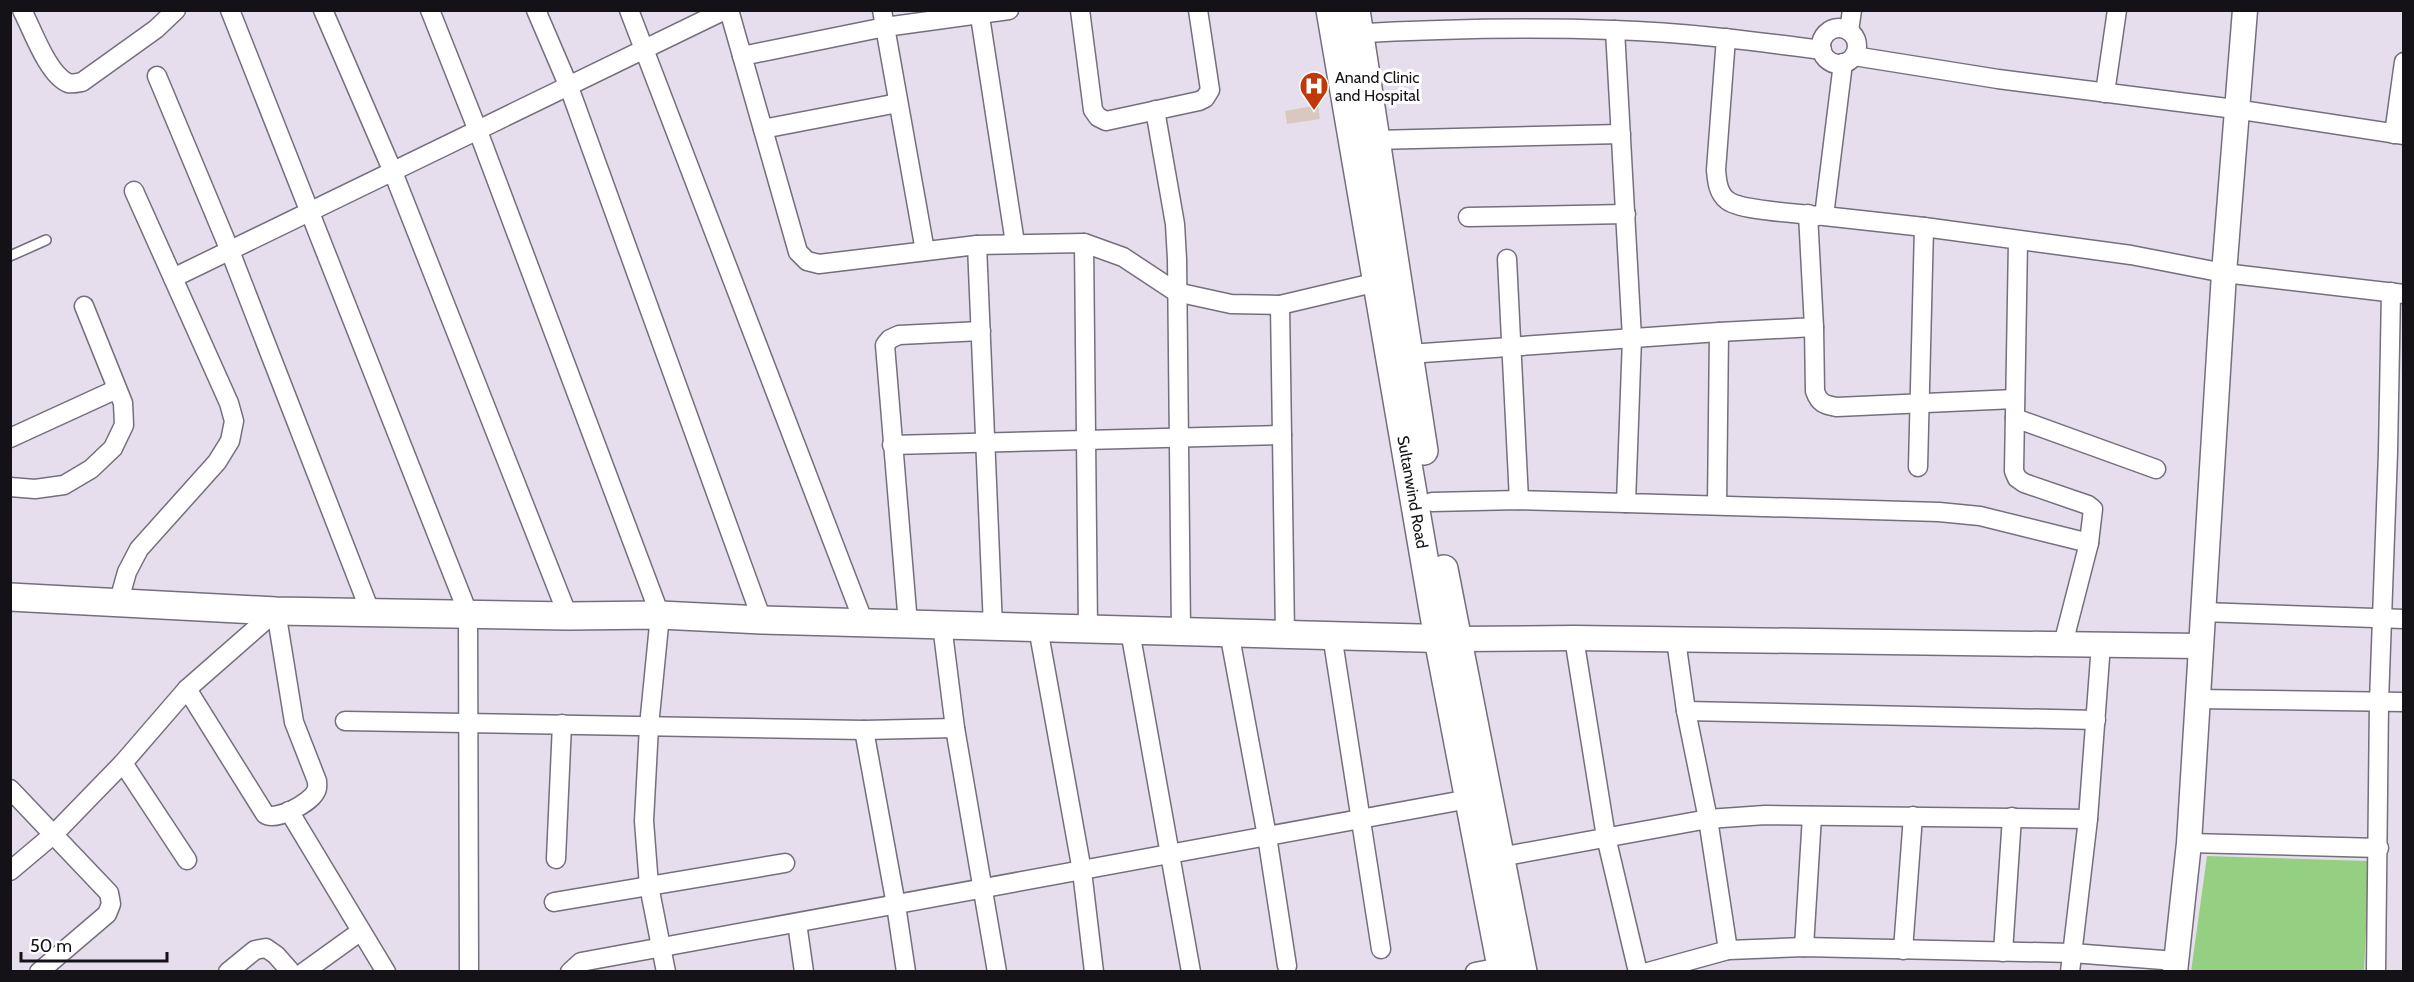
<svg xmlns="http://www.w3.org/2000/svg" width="2414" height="982" font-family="Cabin,sans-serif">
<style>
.green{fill:#95cf81}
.building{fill:#d8c8bf}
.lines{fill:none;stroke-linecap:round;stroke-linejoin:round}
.service-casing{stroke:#756e7b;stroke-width:12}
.minor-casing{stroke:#756e7b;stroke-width:21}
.tertiary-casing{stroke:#756e7b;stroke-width:27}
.secondary-casing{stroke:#756e7b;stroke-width:30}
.service{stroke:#fff;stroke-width:9}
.minor{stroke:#fff;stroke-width:18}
.tertiary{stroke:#fff;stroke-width:24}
.secondary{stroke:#fff;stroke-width:27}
.labels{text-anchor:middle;stroke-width:6;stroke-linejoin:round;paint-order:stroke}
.poi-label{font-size:16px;fill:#141217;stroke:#fff;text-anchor:start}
.street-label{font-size:16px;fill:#141217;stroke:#fff}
</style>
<rect width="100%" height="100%" fill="#e6deed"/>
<path class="green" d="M2207,856l162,5 -5,110 -173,1z"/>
<path class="building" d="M1318,105l2,14 -33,5 -2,-13z"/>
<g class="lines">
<g class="service-casing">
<path id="service" d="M10,256l36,-16"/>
</g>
<g class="minor-casing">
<g id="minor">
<path d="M22,10c10,19 26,65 46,73 4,1 9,0 14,-1l74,-53 20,-19"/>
<path d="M230,10l238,603 1,359"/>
<path d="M323,10l70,162 175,444"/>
<path d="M430,10l48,121 182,484 -11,111 -5,95 5,65 17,86"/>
<path d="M536,10l33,77 193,533"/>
<path d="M629,10l235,613"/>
<path d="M729,10l69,242 9,9 12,3 158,-19 107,-2 39,14 53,35 55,12 49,1 106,-25"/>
<path d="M882,10l43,241"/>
<path d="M979,10l36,233"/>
<path d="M1080,10l13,100 5,7 8,4 93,-20 6,-3 5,-8 -12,-80"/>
<circle cx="1839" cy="46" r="18"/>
<path d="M1615,30l17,308 -6,165 313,9 41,4 109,27 -26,101"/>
<path d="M1849,31l3,-21"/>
<path d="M1348,34c88,-5 177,-7 265,-4 70,2 140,11 209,20"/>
<path d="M1726,38l-10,132c1,11 2,23 11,30 12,11 74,13 92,16"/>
<path d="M742,56l143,-29 124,-17"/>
<path d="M1854,56l144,23 237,30 169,26"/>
<path d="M1843,63l-19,153 100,11 207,28 93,18 180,21"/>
<path d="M157,76l73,175 140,360"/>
<path d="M2105,93l12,-83"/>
<path d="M1155,110l20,114 2,35 4,372"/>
<path d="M763,129l135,-26"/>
<path d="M2394,134l10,-72"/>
<path d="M1375,140l246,-6"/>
<path d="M1468,217l158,-3"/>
<path d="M2018,241l-4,230 3,7 7,5 64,22 5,4 -4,34"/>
<path d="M1084,243l4,386"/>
<path d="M977,245l16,382"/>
<path d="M1507,259l12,241"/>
<path d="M173,278l552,-268"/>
<path d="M1280,305l5,329"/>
<path d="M1814,327l1,64c4,12 9,14 22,16l178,-8"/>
<path d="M1409,354l310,-22 95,-5 -6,-113"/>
<path d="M2015,418l141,51"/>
<path d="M10,438l107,-49"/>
<path d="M892,445l390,-10"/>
<path d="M1918,467l6,-240"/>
<path d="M10,487l25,2 29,-4 27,-16 22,-21 11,-23 -1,-22 -39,-97"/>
<path d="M1432,502l87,-2 107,3"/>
<path d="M1717,505l2,-173"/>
<path d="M118,604l9,-32 12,-23 78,-87 13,-21 4,-20 -5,-18 -95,-212"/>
<path d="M2202,612l202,7"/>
<path d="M908,624l-23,-279 5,-6 9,-4 82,-4"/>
<path d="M942,625l13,103 42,244"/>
<path d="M1038,628l44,243 12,101"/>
<path d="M1130,631l61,341"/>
<path d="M1229,632l38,204 20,130"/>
<path d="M1332,635l49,314"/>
<path d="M1574,638l32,199 32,135"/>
<path d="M1676,640l10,71 22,108 20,131 76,-3 268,6 104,8"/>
<path d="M187,689l78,125c10,8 46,-11 51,-23 2,-3 1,-6 1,-10l-23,-59 -18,-111"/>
<path d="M2196,699l208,3"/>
<path d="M1686,711l410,9"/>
<path d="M345,721l519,9 91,-2"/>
<path d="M864,730l32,175 10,67"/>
<path d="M123,763l64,97"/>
<path d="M10,789l99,104 2,11 -4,10 -68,58"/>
<path d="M289,811l97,161"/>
<path d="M2189,843l190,5"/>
<path d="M1500,857l208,-38 57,-4 323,4"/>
<path d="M556,859l6,-135"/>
<path d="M10,871l44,-37 69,-71 64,-74 89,-78"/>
<path d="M554,902l231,-39"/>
<path d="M797,923l7,49"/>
<path d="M1804,947l8,-131"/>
<path d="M1903,950l10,-134"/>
<path d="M2003,952l9,-135"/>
<path d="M228,972l27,-22 11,-2 10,7 15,17"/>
<path d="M304,972l57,-41"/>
<path d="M570,972l11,-10 888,-163"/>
<path d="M1475,972l26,-5"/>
<path d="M1648,972l80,-22"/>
<path d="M2070,972l18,-153 13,-175"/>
<path d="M2376,972l3,-270 9,-250 3,-160"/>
</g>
</g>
<g class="tertiary-casing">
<g id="tertiary">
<path d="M1457,639l117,-1 626,8"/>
<path d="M2175,972l14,-129 35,-570 21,-263"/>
</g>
</g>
<g class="secondary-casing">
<g id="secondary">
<path d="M1330,10l108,629 64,333"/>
<path d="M1356,10l68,441"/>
<path d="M1444,569l79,403"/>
<path d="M10,597l266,14 292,5 92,-1 102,5 695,19"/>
</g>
</g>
<use href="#service" class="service"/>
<use href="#minor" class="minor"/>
<use href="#tertiary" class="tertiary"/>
<use href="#secondary" class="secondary"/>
</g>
<defs>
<g id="hospital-pin" transform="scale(1.5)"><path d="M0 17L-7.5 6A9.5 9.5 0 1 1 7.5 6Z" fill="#c13907" stroke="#fff"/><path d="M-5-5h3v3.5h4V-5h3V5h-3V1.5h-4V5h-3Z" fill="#fff"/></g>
</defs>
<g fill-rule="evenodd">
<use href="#hospital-pin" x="1314" y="86"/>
</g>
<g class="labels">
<g class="poi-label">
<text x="1335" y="83">Anand Clinic<tspan x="1335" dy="18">and Hospital</tspan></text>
</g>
<g class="street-label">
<text transform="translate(1413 492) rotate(80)" y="6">Sultanwind Road</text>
</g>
</g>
<rect width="2414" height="982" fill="none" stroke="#141217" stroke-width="24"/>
<path d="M21 952v9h146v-9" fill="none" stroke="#141217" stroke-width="3"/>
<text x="30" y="952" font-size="18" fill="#141217" stroke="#ffffff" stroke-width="4.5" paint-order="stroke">50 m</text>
</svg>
